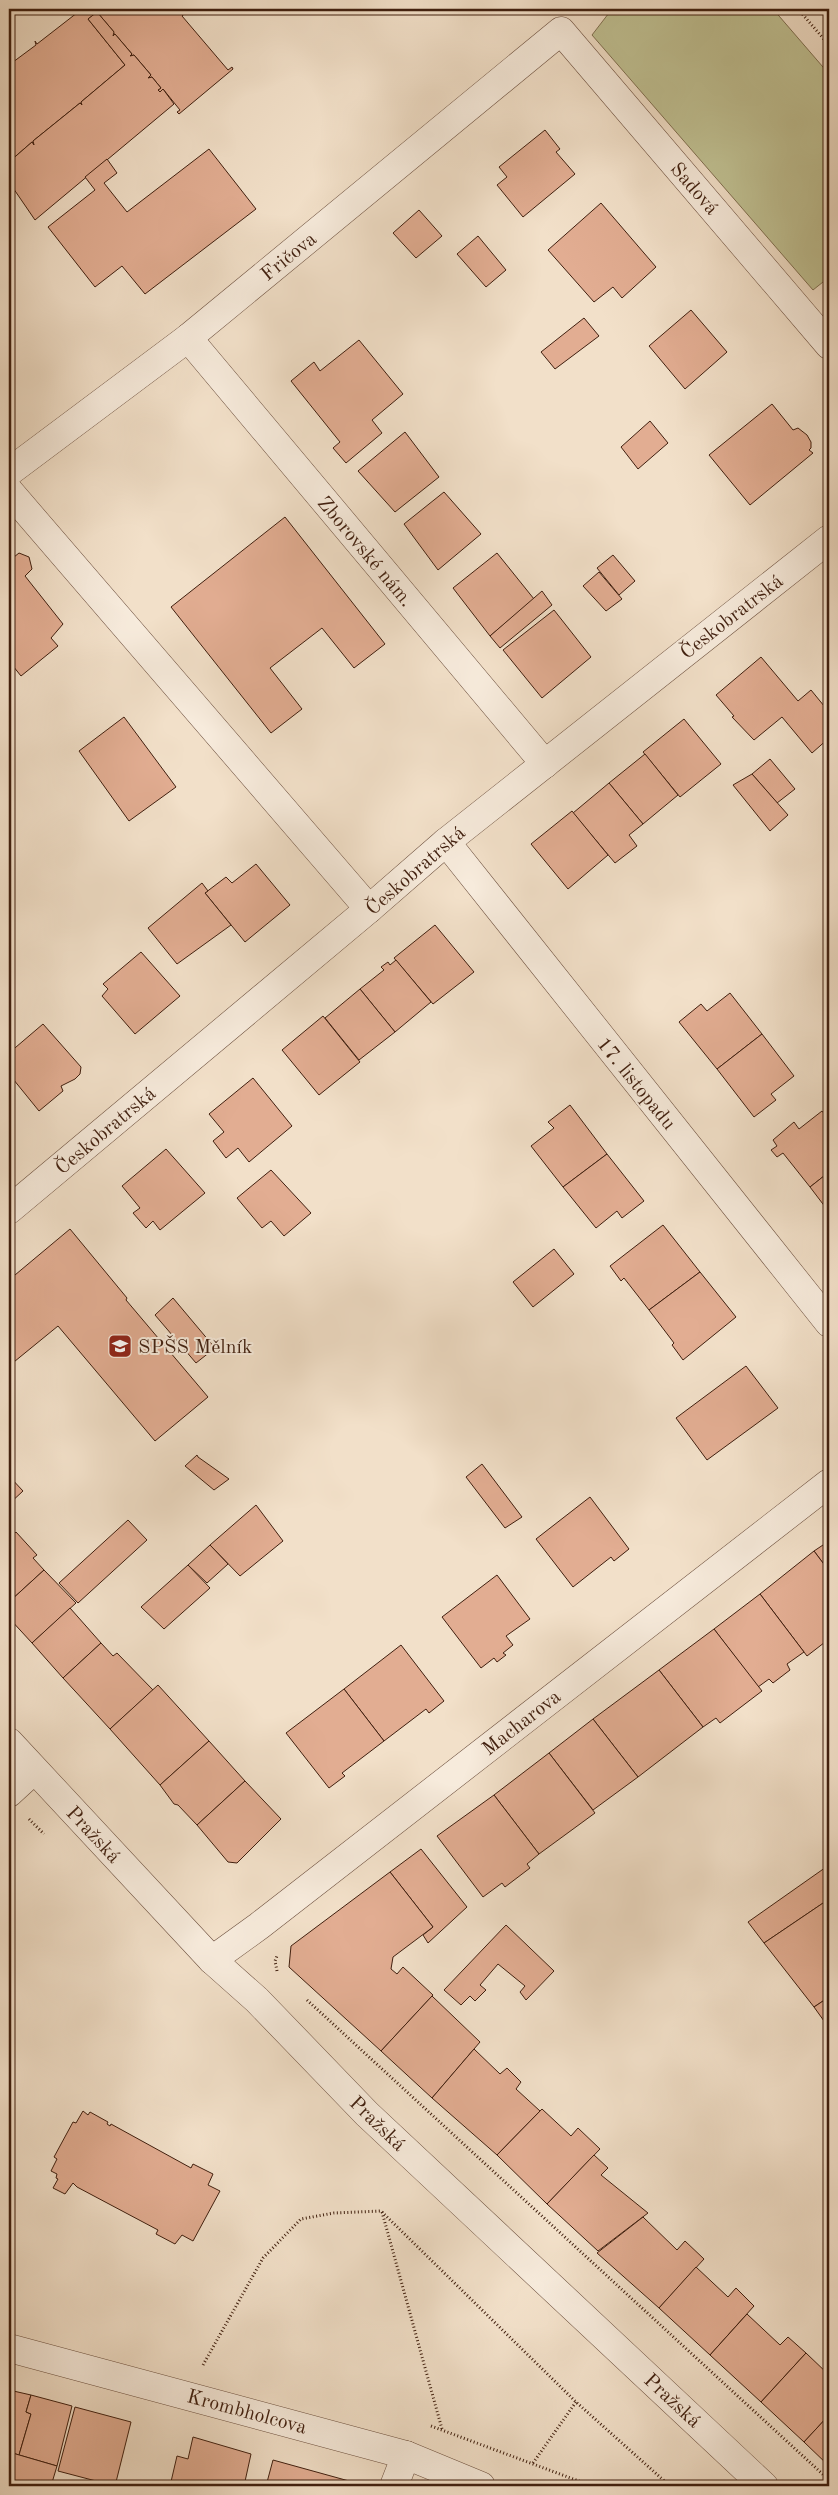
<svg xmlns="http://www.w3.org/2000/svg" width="838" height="2495" font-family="'Old Standard TT',serif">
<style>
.green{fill:#c0c193;stroke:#807051}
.building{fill:#e2ad92;stroke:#401f0f}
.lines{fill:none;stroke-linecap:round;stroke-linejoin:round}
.minor-casing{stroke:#6c4f3e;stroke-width:29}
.path{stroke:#401f0f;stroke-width:3;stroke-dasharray:1 2.5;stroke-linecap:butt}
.minor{stroke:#f7ebdc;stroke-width:28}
.labels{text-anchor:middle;stroke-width:4;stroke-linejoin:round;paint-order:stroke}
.street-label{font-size:20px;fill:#401f0f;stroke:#f7ebdc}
.poi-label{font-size:20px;fill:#401f0f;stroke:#f7ebdc;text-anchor:start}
</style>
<rect width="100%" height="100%" fill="#f2e0c9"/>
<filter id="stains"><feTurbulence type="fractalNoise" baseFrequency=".004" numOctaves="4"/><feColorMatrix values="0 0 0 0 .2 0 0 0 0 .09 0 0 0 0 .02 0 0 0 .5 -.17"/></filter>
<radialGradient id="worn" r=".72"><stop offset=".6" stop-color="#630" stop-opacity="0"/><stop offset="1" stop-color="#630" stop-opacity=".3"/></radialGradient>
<path class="green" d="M612,9h161l56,65v214l-6,-6 -10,8 -221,-255z"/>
<g class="building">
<path d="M82,9h20l-14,10 37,46 -44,37 1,3 -2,-2 -47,38 1,4 -2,-3 -23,20v-97l27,-20 -1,-4 2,3z"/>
<path d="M102,9h81l2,2 5,-2 -8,7 46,54 4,-3 1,2 -54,45 -2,-2 3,-2 -17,-21 -3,3 -2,-2 3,-2 -9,-11 -4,1 3,-3 -17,-20 -4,1 2,-2 -17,-20h-3l2,-2 -17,-20z"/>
<path d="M97,12l17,20 -1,4 2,-2 17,20 -2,2 4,-1 17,20 -3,3 4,-1 9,11 -3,2 2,2 3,-3 11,15 -139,116 -26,-38v-20l23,-20 2,3 -1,-4 47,-38 2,2 -1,-3 44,-37 -37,-46z"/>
<path d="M545,130l15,19 -4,3 19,22 -52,43 -26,-32 10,-8 -8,-10z"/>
<path d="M209,149l47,60 -111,85 -23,-28 -27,21 -47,-60 47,-37 -10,-13 22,-18 10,14 -13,10 23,29z"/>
<path d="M601,203l55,64 -34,31 -9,-11 -19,15 -46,-52z"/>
<path d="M419,210l23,26 -26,22 -23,-25z"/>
<path d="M478,236l28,34 -20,17 -29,-33z"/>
<path d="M691,310l36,42 -42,37 -36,-43z"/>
<path d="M584,318l15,18 -44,33 -14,-17z"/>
<path d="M359,340l44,54 -31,26 10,13 -36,30 -13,-15 7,-6 -49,-61 23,-19 6,9z"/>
<path d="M772,404l21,26 5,-2 9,7 4,7v6l-2,2 4,3 -63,52 -41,-50z"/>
<path d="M650,421l18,22 -30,26 -17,-22z"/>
<path d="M405,432l34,45 -44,35 -37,-41z"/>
<path d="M444,492l37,42 -43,36 -34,-46z"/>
<path d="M285,517l100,127 -31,24 -32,-40 -52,40 32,41 -31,24 -100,-126z"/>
<path d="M19,553l10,4 3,12 -7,7 38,48 -12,14 7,8 -37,30 -12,-15v-100z"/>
<path d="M497,553l37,46 -44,37 -37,-48z"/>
<path d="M613,555l22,26 -16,14 -22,-27z"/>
<path d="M599,572l23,27 -16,12 -23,-25z"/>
<path d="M542,591l10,14 -52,43 -10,-12z"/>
<path d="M554,610l37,47 -49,41 -39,-48z"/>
<path d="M761,657l37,44 13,-11 18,22v26l-17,15 -30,-36 -28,23 -22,-23 2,-1 -18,-21z"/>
<path d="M124,717l52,70 -47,34 -50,-70z"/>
<path d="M684,719l37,45 -41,33 -37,-45z"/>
<path d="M645,754l33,41 -35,29 -34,-41z"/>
<path d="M770,759l25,30 -18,14 -25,-29z"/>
<path d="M752,774l36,41 -18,16 -37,-46z"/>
<path d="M609,783l34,41 -14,11 8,11 -22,17 -42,-50z"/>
<path d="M572,811l36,44 -40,34 -37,-45z"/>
<path d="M256,864l34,41 -45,37 -40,-49 21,-16 6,6z"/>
<path d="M202,883l6,8 -3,2 26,32 -54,39 -29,-36z"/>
<path d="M435,925l39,47 -41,32 -39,-46z"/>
<path d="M141,952l39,44 -45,38 -33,-38 6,-7 -5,-5z"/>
<path d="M396,960l35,42 -36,30 -35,-43 24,-19 -3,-3 7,-5 2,3z"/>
<path d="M360,989l35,43 -36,28 -34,-42z"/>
<path d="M730,993l32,41 -45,35 -38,-47 22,-18 6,7z"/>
<path d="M323,1016l37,46 -41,33 -37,-45z"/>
<path d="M43,1024l38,43 -1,7 -5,5 -14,7 2,5 -24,20 -30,-37v-21z"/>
<path d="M762,1034l32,42 -23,18 5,6 -22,17 -37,-48z"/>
<path d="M253,1078l39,48 -43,36 -11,-14 -12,10 -13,-17 11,-9 -15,-18z"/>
<path d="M570,1105l37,49 -44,33 -32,-41 23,-18 -6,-6z"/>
<path d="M822,1111l7,9v52l-19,15 -27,-34 -6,4 -6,-7 6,-4 -4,-6 21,-18 5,7z"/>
<path d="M166,1149l39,44 -45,37 -7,-9 -7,7 -13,-15 7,-5 -18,-22z"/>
<path d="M607,1154l37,47 -22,17 -5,-7 -21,17 -33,-41z"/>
<path d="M271,1170l40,43 -27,23 -13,-15 -9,7 -25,-30z"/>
<path d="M829,1172v40l-19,-25z"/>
<path d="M663,1225l37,47 -51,38 -25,-32 -3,3 -11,-15z"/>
<path d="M70,1229l57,69 -1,2 82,97 -53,44 -97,-115 -49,40v-86z"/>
<path d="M554,1249l20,25 -41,33 -20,-25z"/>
<path d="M700,1272l36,45 -53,43 -11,-15 2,-2 -25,-33z"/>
<path d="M173,1298l42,50 -19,15 -41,-48z"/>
<path d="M746,1366l32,42 -71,52 -31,-42z"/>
<path d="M197,1455l1,2 31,22 -15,11 -29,-24z"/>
<path d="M482,1464l40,53 -17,11 -39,-51z"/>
<path d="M9,1476l14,15 -14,13z"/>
<path d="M590,1497l39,52 -15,12 -3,-4 -38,30 -37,-48z"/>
<path d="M256,1505l27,36 -43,35 -30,-31z"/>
<path d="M128,1520l19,20 -69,63 -19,-20z"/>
<path d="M16,1532l21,23 -4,3 11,12 -35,32v-63z"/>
<path d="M829,1541v30l-15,-20z"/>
<path d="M210,1545l18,19 -21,19 -19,-18z"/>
<path d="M814,1551l15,20v68l-22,17 -47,-62z"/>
<path d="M188,1565l22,23 -46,41 -23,-22z"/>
<path d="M44,1570l32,33 -44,40 -23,-25v-16z"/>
<path d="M497,1575l33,44 -24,17 7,9 -10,8 3,2 -9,7 -3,-4 -13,10 -39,-51z"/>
<path d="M760,1594l44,58 -17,12 3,6 -17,13 -4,-4 -11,8 -44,-58z"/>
<path d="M70,1608l31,35 -38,35 -31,-35z"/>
<path d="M714,1629l48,62 -42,32 -4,-5 -13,9 -44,-57z"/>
<path d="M101,1643l12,13 4,-3 36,37 -43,39 -47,-51z"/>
<path d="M401,1645l43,56 -15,12 -3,-4 -42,32 -40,-52z"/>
<path d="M659,1670l44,57 -65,50 -45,-58z"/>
<path d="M158,1685l51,56 -49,44 -50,-56z"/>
<path d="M344,1689l40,52 -42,32 3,3 -16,12 -43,-55z"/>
<path d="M593,1719l45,58 -45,33 -44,-57z"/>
<path d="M209,1741l36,40 -48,44 -19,-20 -4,-1 -14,-19z"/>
<path d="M549,1753l46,60 -56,41 -45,-59z"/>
<path d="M245,1781l36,38 -44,44 -9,-1 -31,-37z"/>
<path d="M494,1795l45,59 -12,10 3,4 -25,19 -3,-4 -19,14 -46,-61z"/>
<path d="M421,1849l46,58 -39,36 -5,-8 10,-8 -43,-55z"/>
<path d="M829,1865v34l-65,44 -16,-21z"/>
<path d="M390,1872l43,55 -40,30 -2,12 6,5 6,-7 30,28 -52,56 -92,-84 2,-21z"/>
<path d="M829,1899v98l-15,10 -50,-64z"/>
<path d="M506,1925l48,46 -28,29 -6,-8 5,-6 -27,-22 -18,21 6,5 -11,11 -5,-5 -9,9 -17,-15z"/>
<path d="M432,1996l48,46 -48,56 -51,-47z"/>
<path d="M829,1997v31l-15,-21z"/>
<path d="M474,2049l26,25 7,-6 14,14 -5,7 24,22 -43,44 -65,-57z"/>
<path d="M542,2109l29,27 7,-8 22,21 -53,55 -50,-49z"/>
<path d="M83,2111l5,4 2,-3 18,10 -1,2 3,2 1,-2 80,44 2,-4 20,10 -5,11 12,6 -27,50 -11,-6 -7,9 -19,-10 2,-4 -81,-43 -4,-4 -8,11 -12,-6 5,-9 -2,-1 1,-4 -6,-3 6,-12 -3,-2 19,-35 3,1z"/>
<path d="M594,2155l14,13 -7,7 47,38 -50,38 -51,-47z"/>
<path d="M643,2217l34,33 8,-9 19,18 -45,49 -62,-55z"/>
<path d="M696,2267l32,30 8,-9 18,18 -44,49 -51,-47z"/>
<path d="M747,2314l33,31 8,-8 18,16 -45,49 -51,-47z"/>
<path d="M806,2353l23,22v40l-25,27 -43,-40z"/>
<path d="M9,2390l22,5 -5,17 5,2 -12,41 -10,-3z"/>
<path d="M31,2395l41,11 -15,60 -38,-11 12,-41 -5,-2z"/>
<path d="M75,2407l56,15 -16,64 -57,-15z"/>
<path d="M829,2415v51l-25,-24z"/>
<path d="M193,2437l58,17 -7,32h-74l7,-30 11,3z"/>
<path d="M9,2452l48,14 -6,20h-26l-16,-4z"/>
<path d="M273,2460l76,21 -1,5h-82z"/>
<path d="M9,2482l16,4h-16z"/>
</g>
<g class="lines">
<g class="minor-casing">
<g id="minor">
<path d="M188,338l357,426"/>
<path d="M9,472l179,-134 373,-307 268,314"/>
<path d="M9,491l360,418"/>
<path d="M446,842l383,481"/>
<path d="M9,1210l360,-301 77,-67 383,-303"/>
<path d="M9,1742l203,218 45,40 110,114 397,372"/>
<path d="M9,1793l25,-23"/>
<path d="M212,1960l47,-34 570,-443"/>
<path d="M9,2348l397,107 75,31"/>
<path d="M394,2486l12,-31"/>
</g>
</g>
<g class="path">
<path d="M798,9l31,36"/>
<path d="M29,1819l15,15"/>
<path d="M277,1971l-2,-10 2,-5"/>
<path d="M307,2000l522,480"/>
<path d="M382,2212l60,217"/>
<path d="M203,2365l60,-107 38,-39 33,-6 47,-2 195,191 94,84"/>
<path d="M431,2426l161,60"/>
<path d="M533,2463l43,-61"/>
</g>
<use href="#minor" class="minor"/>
</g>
<defs>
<g id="school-square" transform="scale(1.25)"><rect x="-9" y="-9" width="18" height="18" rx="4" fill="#8f2418" stroke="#f7ebdc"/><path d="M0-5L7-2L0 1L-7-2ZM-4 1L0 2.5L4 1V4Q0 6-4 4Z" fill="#fff"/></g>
</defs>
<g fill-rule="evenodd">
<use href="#school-square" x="120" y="1346"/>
</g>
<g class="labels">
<g class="street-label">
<text transform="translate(695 188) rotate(49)" y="7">Sadová</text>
<text transform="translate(288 256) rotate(-39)" y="7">Fričova</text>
<text transform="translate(366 551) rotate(50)" y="7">Zborovské nám.</text>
<text transform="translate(731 616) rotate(-38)" y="7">Českobratrská</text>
<text transform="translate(415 870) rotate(-41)" y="7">Českobratrská</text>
<text transform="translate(637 1083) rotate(51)" y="7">17. listopadu</text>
<text transform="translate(105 1130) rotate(-40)" y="7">Českobratrská</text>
<text transform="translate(521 1722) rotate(-38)" y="7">Macharova</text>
<text transform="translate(94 1834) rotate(47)" y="7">Pražská</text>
<text transform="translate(378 2123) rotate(44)" y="7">Pražská</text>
<text transform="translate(673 2400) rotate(43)" y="7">Pražská</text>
<text transform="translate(247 2411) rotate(15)" y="7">Krombholcova</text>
</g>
<g class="poi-label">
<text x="138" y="1353">SPŠS Mělník</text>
</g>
</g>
<rect width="838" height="2495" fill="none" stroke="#f2e0c9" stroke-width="30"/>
<rect x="10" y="10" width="818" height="2475" fill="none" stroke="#401f0f" stroke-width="2.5"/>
<rect x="15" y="15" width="808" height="2465" fill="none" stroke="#401f0f"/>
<rect width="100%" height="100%" filter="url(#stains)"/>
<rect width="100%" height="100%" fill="url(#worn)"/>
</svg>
